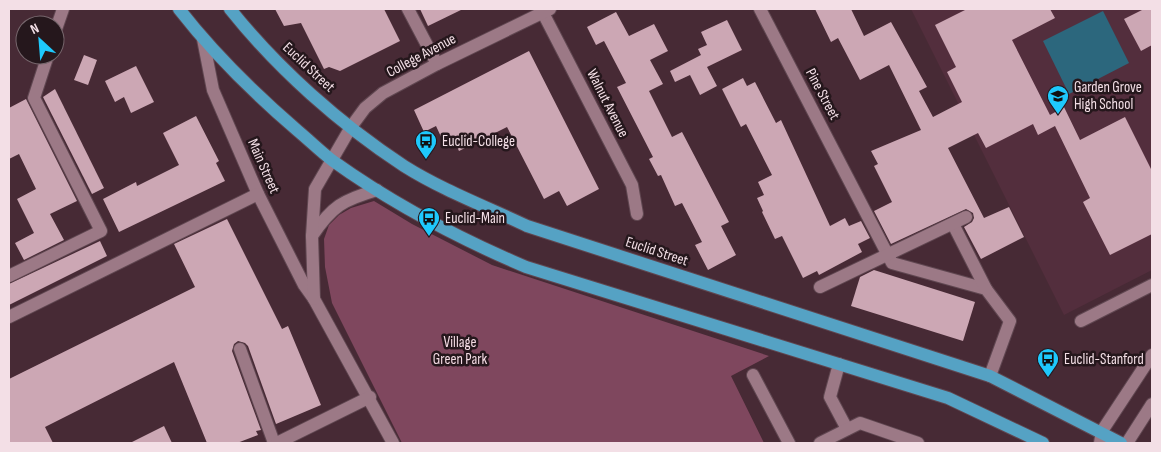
<svg xmlns="http://www.w3.org/2000/svg" width="1161" height="452" font-family="'Sofia Sans Condensed',sans-serif">
<style>
.built{fill:#532e3d}
.green{fill:#7f475e}
.water{fill:#2c677d}
.building{fill:#cca7b4}
.lines{fill:none;stroke-linecap:round;stroke-linejoin:round}
.minor-casing{stroke:#604751;stroke-width:14}
.major-casing{stroke:#604751;stroke-width:14}
.minor{stroke:#9c7986;stroke-width:12}
.major{stroke:#55a2c4;stroke-width:12}
.labels{text-anchor:middle;stroke-width:5;stroke-linejoin:round;paint-order:stroke}
.street-label{font-size:15px;fill:#f3dfe6;stroke:#25171c}
.poi-label{font-size:15px;fill:#f3dfe6;stroke:#25171c;text-anchor:start}
.park-label{font-size:15px;fill:#f4dbe4;stroke:#25171c}
</style>
<rect width="100%" height="100%" fill="#472a35"/>
<path class="built" d="M911,9h241v261l-88,45z"/>
<path class="green" d="M374,201l38,23 80,41 277,91 -38,20 33,67h-362l-70,-140 -7,-36 -1,-28 5,-14 10,-10 12,-7z"/>
<path class="water" d="M1103,11l26,52 -60,31 -26,-53z"/>
<g class="building">
<path d="M275,9h109l16,32 -60,30 -11,-4 -5,2 -23,-46 -17,3z"/>
<path d="M420,9h43l-35,17z"/>
<path d="M815,9h36l13,27 27,-14 36,65 -8,4 14,26 29,-15 -15,-30 9,-5 -21,-42 32,-16h83l5,9 -43,22 38,75 14,-8 16,33 45,-23 27,54v63l-42,21 -27,-53 7,-4 -35,-72 -17,9 -5,-11 -47,24 -8,-15 -30,15 36,70 25,-11 15,30 -43,22 -17,-32 8,-5 2,-4 -1,-5 -7,-4 -75,35 -17,-33 18,-9 -18,-36 4,-2 -7,-13 50,-21 -32,-65 -29,15 -22,-42 -7,4z"/>
<path d="M1144,9h8v36l-11,6 -17,-32z"/>
<path d="M616,12l13,24 25,-12 14,27 -18,9 13,24 -14,7 23,46 10,-5 47,90 -8,4 15,29 -28,15 -13,-25 7,-3 -20,-39 -7,3 -14,-31 -3,1 -9,-17 4,-2 -36,-70 9,-4 -22,-42 -8,4 -9,-18z"/>
<path d="M727,20l15,30 -35,17 10,19 -17,9 -10,-20 -15,7 -5,-11 31,-16 -3,-6 9,-4 -6,-13z"/>
<path d="M529,51l70,138 -32,17 -8,-15 -15,8 -37,-72 -48,24 -7,-15 -9,5 -7,-15 -12,6 -10,-22z"/>
<path d="M84,55l13,5 -9,25 -14,-5z"/>
<path d="M136,66l18,36 -23,11 -7,-16 -9,5 -10,-21z"/>
<path d="M743,78l4,8 8,-4 21,41 5,-3 49,106 15,-8 4,8 12,-5 9,17 -12,6 4,8 -43,23 -2,-4 -14,7 -21,-42 -7,3 -13,-27 1,-1 -6,-13 7,-3 -6,-13 14,-7 -26,-51 -5,3 -19,-38z"/>
<path d="M55,89l49,99 -12,6 -49,-97z"/>
<path d="M26,99l51,102 -27,13 14,26 -40,20 -9,-17 19,-10 -17,-34 19,-10 -17,-35 -10,5v-51z"/>
<path d="M196,116l23,45 -3,2 9,18 -106,51 -16,-33 33,-17 1,4 42,-21 -16,-32z"/>
<path d="M227,219l55,110 6,-3 33,79 -45,19 -28,-78 -3,-3 -7,-2 -4,3 -2,7 29,79 -5,1 2,4 -21,8h-30l-33,-81 -129,65 8,16h-44v-64l186,-92 -21,-43z"/>
<path d="M100,241l7,15 -98,49v-21z"/>
<path d="M874,270l101,32 -12,39 -112,-35 9,-29z"/>
<path d="M164,426l8,17h-42z"/>
</g>
<g class="lines">
<g class="minor-casing">
<g id="minor">
<path d="M408,9l29,55"/>
<path d="M541,9l91,176 5,29"/>
<path d="M760,9l132,254 94,26 24,32 -20,55"/>
<path d="M55,32l8,-23"/>
<path d="M203,39l10,51 45,104 46,91 10,14 79,144"/>
<path d="M953,224l33,65"/>
<path d="M312,236c20,-30 31,-36 65,-46"/>
<path d="M9,276l92,-45 -67,-133 14,-43"/>
<path d="M820,287l146,-70"/>
<path d="M314,299l-2,-63 3,-47 36,-62 14,-19 18,-15 54,-29 113,-55"/>
<path d="M9,317l249,-123"/>
<path d="M1081,321l71,-36"/>
<path d="M240,349l34,94"/>
<path d="M839,364l-9,33 17,32"/>
<path d="M753,375l36,68"/>
<path d="M277,443l93,-46"/>
<path d="M820,443l40,-20 58,20"/>
<path d="M1100,443l2,-12 50,-76"/>
<path d="M1127,443l25,-39"/>
</g>
</g>
<g class="major-casing">
<g id="major">
<path d="M179,9c35,45 76,85 119,122 12,10 23,21 35,30 60,43 125,77 193,106l422,131 95,45"/>
<path d="M230,9c48,60 110,115 174,157 38,24 83,41 123,60l463,150 131,67"/>
</g>
</g>
<use href="#minor" class="minor"/>
<use href="#major" class="major"/>
</g>
<defs>
<g id="school-pin" transform="scale(1.125)"><path d="M0 17L-7.5 6A9.5 9.5 0 1 1 7.5 6Z" fill="#1ec9fd" stroke="#25171c"/><path d="M0-5L7-2L0 1L-7-2ZM-4 1L0 2.5L4 1V4Q0 6-4 4Z" fill="#111"/></g>
<g id="bus-pin" transform="scale(1.125)"><path d="M0 17L-7.5 6A9.5 9.5 0 1 1 7.5 6Z" fill="#1ec9fd" stroke="#25171c"/><path d="M-5-6H5V4H4V6H2V4H-2V6H-4V4H-5ZM-3.5-4V0h7V-4ZM-3.5 1.2v1.5H-2V1.2ZM2 1.2v1.5H3.5V1.2Z" fill="#111"/></g>
</defs>
<g fill-rule="evenodd">
<use href="#school-pin" x="1058" y="96"/>
<use href="#bus-pin" x="426" y="141"/>
<use href="#bus-pin" x="429" y="218"/>
<use href="#bus-pin" x="1048" y="359"/>
</g>
<g class="labels">
<g class="street-label">
<text transform="translate(421 55) rotate(-28)" y="5">College Avenue</text>
<text transform="translate(309 67) rotate(43)" y="5">Euclid Street</text>
<text transform="translate(823 94) rotate(62)" y="5">Pine Street</text>
<text transform="translate(608 103) rotate(63)" y="5">Walnut Avenue</text>
<text transform="translate(264 166) rotate(66)" y="5">Main Street</text>
<text transform="translate(657 251) rotate(18)" y="5">Euclid Street</text>
</g>
<g class="poi-label">
<text x="1074" y="92">Garden Grove<tspan x="1074" dy="17">High School</tspan></text>
<text x="442" y="146">Euclid-College</text>
<text x="445" y="223">Euclid-Main</text>
<text x="1064" y="364">Euclid-Stanford</text>
</g>
<g class="park-label">
<text x="460" y="347">Village<tspan x="460" dy="17">Green Park</tspan></text>
</g>
</g>
<rect width="1161" height="452" fill="none" stroke="#f3dfe6" stroke-width="20"/>
<g transform="translate(40 40) rotate(334)"><circle r="24" fill="#25171c" stroke="#77676d"/>
<path d="M0-4L9 19L0 12L-9 19Z" fill="#1ec9fd"/>
<text y="-8" font-size="14" font-weight="bold" text-anchor="middle" fill="#f3dfe6">N</text>
</g>
</svg>
